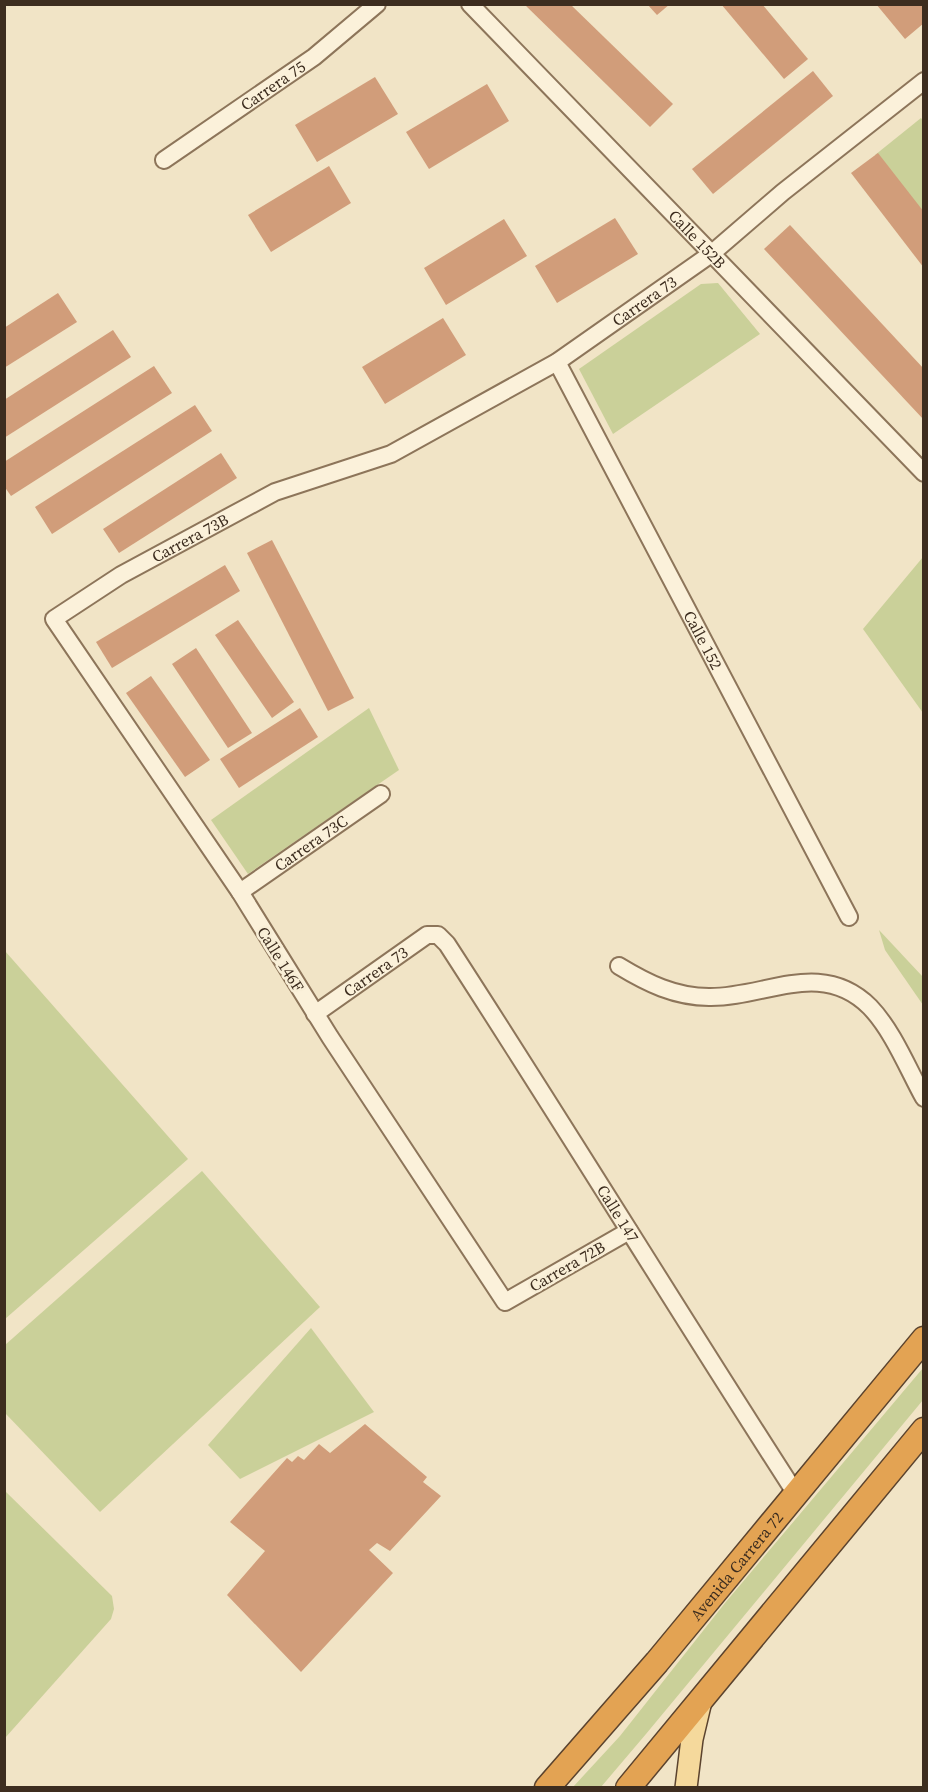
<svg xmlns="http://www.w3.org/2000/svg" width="928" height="1792" font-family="'Source Serif 4',serif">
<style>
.green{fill:#cad099}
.building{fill:#d19d7a}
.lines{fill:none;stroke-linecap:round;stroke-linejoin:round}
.minor-casing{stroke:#8d755a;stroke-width:20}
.major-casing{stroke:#5b432e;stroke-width:24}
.highway-casing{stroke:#5b432e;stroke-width:27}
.minor{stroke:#fbf1da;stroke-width:16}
.major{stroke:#f5d99c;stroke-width:21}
.highway{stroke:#e3a353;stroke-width:24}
.labels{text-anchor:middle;stroke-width:5;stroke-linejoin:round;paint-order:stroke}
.street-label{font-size:16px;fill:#3d2d1f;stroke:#f8eed6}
</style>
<rect width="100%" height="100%" fill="#f1e4c6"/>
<g class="green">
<path d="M921,118l3,4 -1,90 -48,-57z"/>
<path d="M718,283l42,51 -147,100 -34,-65 122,-85z"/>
<path d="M923,557v156l-60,-84z"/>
<path d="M369,708l30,62 -151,104 -37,-54z"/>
<path d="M879,930l44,47v28l-38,-55z"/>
<path d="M5,951l183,208 -183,160h-1z"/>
<path d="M202,1171l118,136 -220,205 -95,-99v-68z"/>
<path d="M311,1328l63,84 -134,67 -32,-34z"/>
<path d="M923,1368v32l-277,334 -45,53h-28l47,-51 105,-133z"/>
<path d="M5,1491l107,105 2,13 -3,10 -106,119z"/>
</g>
<g class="building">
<path d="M524,4h46l103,100 -23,23z"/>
<path d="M647,4h23l-13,11z"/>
<path d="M721,4h41l46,55 -24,20z"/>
<path d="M876,4h48v19l-19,16z"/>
<path d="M813,71l20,25 -120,98 -21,-25z"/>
<path d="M375,77l23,37 -81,48 -22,-37z"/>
<path d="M487,84l22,37 -80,48 -23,-37z"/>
<path d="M878,153l46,59v56l-73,-95z"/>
<path d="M329,166l22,37 -80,49 -23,-37z"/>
<path d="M615,218l23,36 -81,49 -22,-37z"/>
<path d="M504,219l23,37 -81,49 -22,-37z"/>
<path d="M790,225l134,144v51l-160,-171z"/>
<path d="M58,293l19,29 -73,46v-40z"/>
<path d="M443,318l23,37 -81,49 -23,-37z"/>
<path d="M113,330l18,27 -127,81v-38z"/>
<path d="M154,366l18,27 -161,103 -7,-10v-24z"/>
<path d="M195,405l17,26 -160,103 -17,-27z"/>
<path d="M221,453l16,25 -118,75 -16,-24z"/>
<path d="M272,540l82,158 -26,13 -81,-158z"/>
<path d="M225,565l15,26 -128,77 -16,-26z"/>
<path d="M238,620l56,82 -22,16 -57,-83z"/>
<path d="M196,648l56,85 -24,15 -56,-84z"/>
<path d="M151,676l59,84 -25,17 -59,-84z"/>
<path d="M300,708l18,29 -79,51 -19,-29z"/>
<path d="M365,1424l62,53 -4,5 18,14 -51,55 -13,-8 -8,7 24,23 -92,99 -74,-77 38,-44 -35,-29 57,-64 5,4 6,-6 6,4 15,-16 11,9z"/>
</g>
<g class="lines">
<g class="minor-casing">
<g id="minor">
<path id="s1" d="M470,4l454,469"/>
<path id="s2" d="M164,160l150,-103 63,-53"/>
<path id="s3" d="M557,362l292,555"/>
<path id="s4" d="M240,892l141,-98"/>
<path d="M619,966c28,17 56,31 90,31 56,1 112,-39 161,10 23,24 38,62 54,91"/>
<path id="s5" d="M315,1014l112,-79h11l9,9c118,182 231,367 349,550"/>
<path id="s6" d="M629,1231l-124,71 -175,-265 -90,-145 -186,-273 67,-44 154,-83 116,-38 166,-92 154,-108 72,-62 141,-111"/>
</g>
</g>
<g class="major-casing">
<path id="major" d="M686,1788l6,-49 9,-38"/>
</g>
<g class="highway-casing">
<g id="highway">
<path id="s7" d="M547,1788l110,-126 267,-323"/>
<path d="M628,1788l296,-358"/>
</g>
</g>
<use href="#minor" class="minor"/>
<use href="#major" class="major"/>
<use href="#highway" class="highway"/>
</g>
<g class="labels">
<g class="street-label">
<text dy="6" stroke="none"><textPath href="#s2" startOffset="132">Carrera 75</textPath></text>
<text dy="6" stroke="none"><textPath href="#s1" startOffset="327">Calle 152B</textPath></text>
<text dy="6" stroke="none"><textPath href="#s6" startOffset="1635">Carrera 73</textPath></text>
<text dy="6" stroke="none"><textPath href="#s6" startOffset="1120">Carrera 73B</textPath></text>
<text dy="6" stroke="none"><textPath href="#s3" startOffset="314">Calle 152</textPath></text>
<text dy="6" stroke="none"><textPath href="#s4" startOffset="86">Carrera 73C</textPath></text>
<text transform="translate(281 959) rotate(58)" y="6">Calle 146F</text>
<text dy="6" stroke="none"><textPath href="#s5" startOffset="74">Carrera 73</textPath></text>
<text dy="6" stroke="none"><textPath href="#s5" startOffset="480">Calle 147</textPath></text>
<text transform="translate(567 1266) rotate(-30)" y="6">Carrera 72B</text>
<text dy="6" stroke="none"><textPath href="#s7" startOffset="292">Avenida Carrera 72</textPath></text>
</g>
</g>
<rect width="928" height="1792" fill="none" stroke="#3d2d1f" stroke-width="12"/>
</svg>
